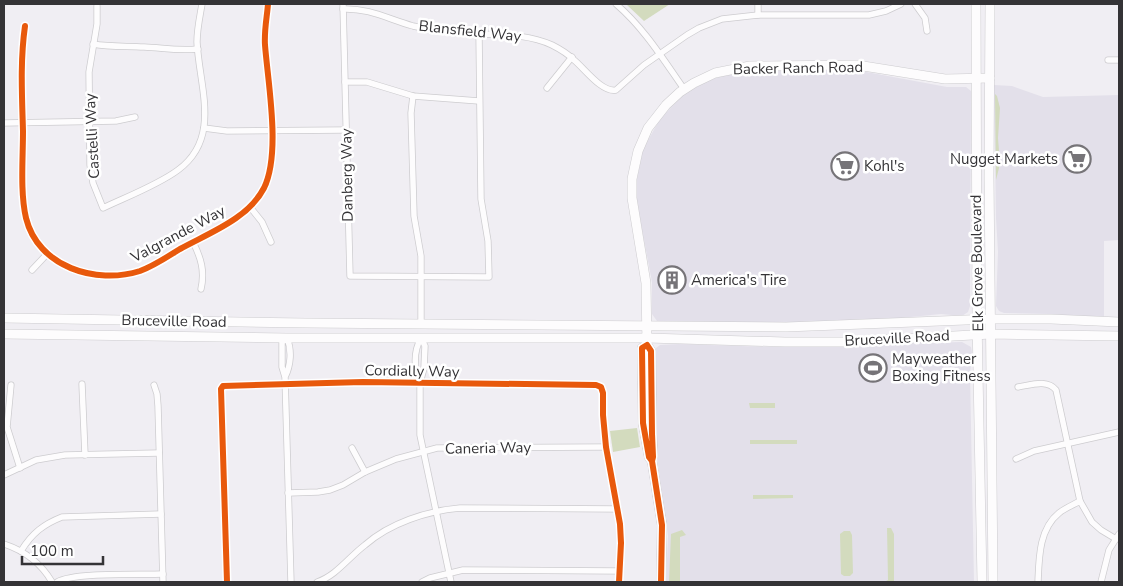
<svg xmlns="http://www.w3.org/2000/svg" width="1123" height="586" font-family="'Nunito Sans',sans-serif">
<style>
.built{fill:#e3e0ea}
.green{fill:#d3dbbe}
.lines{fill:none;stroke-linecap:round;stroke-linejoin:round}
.street-casing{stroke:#cdcccf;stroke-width:7}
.secondary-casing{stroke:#cdcccf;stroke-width:10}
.street{stroke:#fdfcfd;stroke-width:5.5}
.secondary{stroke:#fdfcfd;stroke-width:9}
.cycleway-casing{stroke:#fff;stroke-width:9}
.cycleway{stroke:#e8590c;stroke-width:6}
.labels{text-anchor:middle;stroke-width:5;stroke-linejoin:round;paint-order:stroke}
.street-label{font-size:15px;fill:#343336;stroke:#fff}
.poi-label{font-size:15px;fill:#343336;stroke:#fff;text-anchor:start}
</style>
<rect width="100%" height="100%" fill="#f0eef3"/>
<g class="built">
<path d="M753,71h108l86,16h19l5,4 -1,215 -2,6 -6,4 -21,-2 -70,7 -145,2 -69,-2 -5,-7v-32l-16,-84 1,-19 6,-30 17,-30 26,-27 25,-12 13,-5z"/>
<path d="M994,85l18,1 31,11 76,-2v145l-15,1v77l-55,-4 -45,-1 -5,-2 -3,-5 2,-54 -2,-34z"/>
<path d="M962,342l9,5 1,5 -2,21 4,209h-308l2,-46 -13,-92v-90l1,-6 4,-3 19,-1 94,3z"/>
</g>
<g class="green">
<path d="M628,4h42l-26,17 -17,-16z"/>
<path d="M995,94l2,2 3,12 -2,30 2,26 -4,16z"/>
<path d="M749,403h26v5h-25z"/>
<path d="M637,428l3,19 -27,5 -3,-21z"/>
<rect x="750" y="440" width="47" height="4"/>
<path d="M753,495h40v3l-40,1z"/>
<path d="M887,528h4l3,6v48h-10l4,-2z"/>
<path d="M682,530l4,5 -6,2v45h-11l2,-48z"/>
<path d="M844,531h6l2,4 1,38 -3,3h-6l-3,-2 -1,-40z"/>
</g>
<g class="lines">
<g class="street-casing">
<g id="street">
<path d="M343,4l7,272 139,1 -1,-36 -7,-42 -2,-165"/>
<path d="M616,4c28,24 47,55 68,85"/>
<path d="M758,4v11"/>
<path d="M915,4l10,14 2,13"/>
<path d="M97,6v18l-8,48 1,93 3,18 10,25c23,-11 55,-23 75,-38 44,-32 21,-84 19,-128 0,-13 3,-26 5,-38"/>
<path d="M343,9c26,-1 45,10 70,17 21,5 42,7 64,8 26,1 51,0 75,11 8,4 16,9 22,15 10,8 28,33 42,30l28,-25 43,-30 12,-7 23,-9 36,-4h111l17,-4 15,-7"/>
<path d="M25,26c-5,35 -3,70 -2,105 0,28 -3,61 3,87 12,49 70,67 114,53 14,-5 27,-14 40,-22 29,-16 68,-30 84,-61 17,-35 4,-104 1,-143 -1,-14 2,-28 3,-41"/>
<path d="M93,44c17,3 33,2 51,3 20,1 33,4 54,2"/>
<path d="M1108,60h11"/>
<path d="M345,82h22l46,14 66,5"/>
<path d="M547,88l25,-31"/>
<path d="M413,96l-2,17 3,103 7,40v68"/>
<path d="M4,123l112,-2 19,-4"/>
<path d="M204,128l23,3 119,-1"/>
<path d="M250,207l12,15 9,20"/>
<path d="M193,242c8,16 12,29 8,47"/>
<path d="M32,270l15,-16"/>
<path d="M421,338l4,8 -1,22 -4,15v52l31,147"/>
<path d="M285,377c6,-12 7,-27 2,-39l-5,4v25l3,10 6,205"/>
<path d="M420,383c-6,-14 -7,-31 1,-45"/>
<path d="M82,384l3,71"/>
<path d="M11,385l-4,42 13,41"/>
<path d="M154,385l3,9 1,12 5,176"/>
<path d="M1018,387c13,-2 29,-8 38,3l24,111 12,21 9,8 15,9"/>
<path d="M352,448l13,24"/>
<path d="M1016,459l18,-8 85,-19"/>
<path d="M4,475l32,-15 29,-5 94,-2"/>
<path d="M288,493l30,-1 12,-2 13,-5 22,-13 31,-13 41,-11 169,-1"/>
<path d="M4,544c21,7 37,19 48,38"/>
<path d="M21,551c11,-18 23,-27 41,-34l99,-3"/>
<path d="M57,582c17,-10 83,-7 106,-8"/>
<path d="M227,582l-6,-193 2,-3 140,-4 233,3 5,2 2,6v22l3,32 14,77 1,19 -2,39"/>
<path d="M317,582c19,-6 32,-25 48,-37 25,-22 62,-34 95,-37l158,1"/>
<path d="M422,582l8,-4 33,-8 156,1"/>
<path d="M1038,582c1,-24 1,-53 21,-69 6,-5 14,-8 21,-12"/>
<path d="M1101,582l8,-32 10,-16"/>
</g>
</g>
<g class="secondary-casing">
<g id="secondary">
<path d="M976,4l1,316 5,262"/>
<path d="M990,4l-1,172 4,406"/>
<path d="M4,318l302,5 480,4 205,-8h60l68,3"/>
<path d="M4,334l283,4h361l137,4h58l148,-8 128,2"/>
<path d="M647,345l4,6 1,83 1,22"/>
<path d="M661,582l1,-57 -10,-64 -3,-4 -6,-34 -1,-75 5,-3 -1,-62 -14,-85v-19l6,-28 10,-23 18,-23 14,-13 14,-9 21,-10 35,-7 107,-1 88,14 45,-1"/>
</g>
</g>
<use href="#street" class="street"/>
<use href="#secondary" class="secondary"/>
<g class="cycleway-casing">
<g id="cycleway">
<path d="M25,26c-5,35 -3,70 -2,105 0,28 -3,61 3,87 12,49 70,67 114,53 14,-5 27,-14 40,-22 29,-16 68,-30 84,-61 17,-35 4,-104 1,-143 -1,-14 2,-28 3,-41"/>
<path d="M652,461l1,-4 -1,-23 -1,-83 -4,-6 -5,3 1,75 6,34 3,4 10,64 -1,57"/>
<path d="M227,582l-6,-193 2,-3 140,-4 233,3 5,2 2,6v22l3,32 14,77 1,19 -2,39"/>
</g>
</g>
<use href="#cycleway" class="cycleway"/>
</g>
<defs>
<g id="supermarket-ring" transform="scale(1.4375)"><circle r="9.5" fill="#fff" stroke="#767478" stroke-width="1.5"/><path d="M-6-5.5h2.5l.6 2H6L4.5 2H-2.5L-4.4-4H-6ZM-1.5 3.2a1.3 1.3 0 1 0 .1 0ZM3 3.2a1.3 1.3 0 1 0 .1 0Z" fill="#767478"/></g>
<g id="building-ring" transform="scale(1.4375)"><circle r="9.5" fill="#fff" stroke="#767478" stroke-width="1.5"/><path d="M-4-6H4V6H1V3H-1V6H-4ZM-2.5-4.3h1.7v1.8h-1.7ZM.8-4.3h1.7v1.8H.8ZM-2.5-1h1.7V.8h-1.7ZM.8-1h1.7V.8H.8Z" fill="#767478"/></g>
<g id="stadium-ring" transform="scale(1.4375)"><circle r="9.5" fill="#fff" stroke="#767478" stroke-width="1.5"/><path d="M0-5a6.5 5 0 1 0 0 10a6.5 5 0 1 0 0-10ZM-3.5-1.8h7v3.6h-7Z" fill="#767478"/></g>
</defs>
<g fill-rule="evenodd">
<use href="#supermarket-ring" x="1077" y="159"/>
<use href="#supermarket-ring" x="845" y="166"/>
<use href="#building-ring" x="672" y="280"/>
<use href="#stadium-ring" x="873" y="368"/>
</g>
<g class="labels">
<g class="street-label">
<text transform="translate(470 31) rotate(6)" y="5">Blansfield Way</text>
<text transform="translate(798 68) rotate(-1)" y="5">Backer Ranch Road</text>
<text transform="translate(92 136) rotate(-93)" y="5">Castelli Way</text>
<text transform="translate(347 175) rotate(-91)" y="5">Danberg Way</text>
<text transform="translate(178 234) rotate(-28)" y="5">Valgrande Way</text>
<text transform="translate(977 263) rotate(-91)" y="5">Elk Grove Boulevard</text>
<text transform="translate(174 321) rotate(1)" y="5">Bruceville Road</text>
<text transform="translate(897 338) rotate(-3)" y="5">Bruceville Road</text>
<text transform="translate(412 371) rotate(1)" y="5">Cordially Way</text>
<text transform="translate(488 448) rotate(-1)" y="5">Caneria Way</text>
</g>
<g class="poi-label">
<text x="1058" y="164" text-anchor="end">Nugget Markets</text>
<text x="864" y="171">Kohl's</text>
<text x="691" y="285">America's Tire</text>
<text x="892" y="364">Mayweather<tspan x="892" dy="17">Boxing Fitness</tspan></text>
</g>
</g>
<rect width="1123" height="586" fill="none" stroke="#343336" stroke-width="10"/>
<path d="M22 556v8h81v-8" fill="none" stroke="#343336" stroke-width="2.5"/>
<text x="30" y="556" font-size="15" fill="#343336" stroke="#ffffff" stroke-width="4" paint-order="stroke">100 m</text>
</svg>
